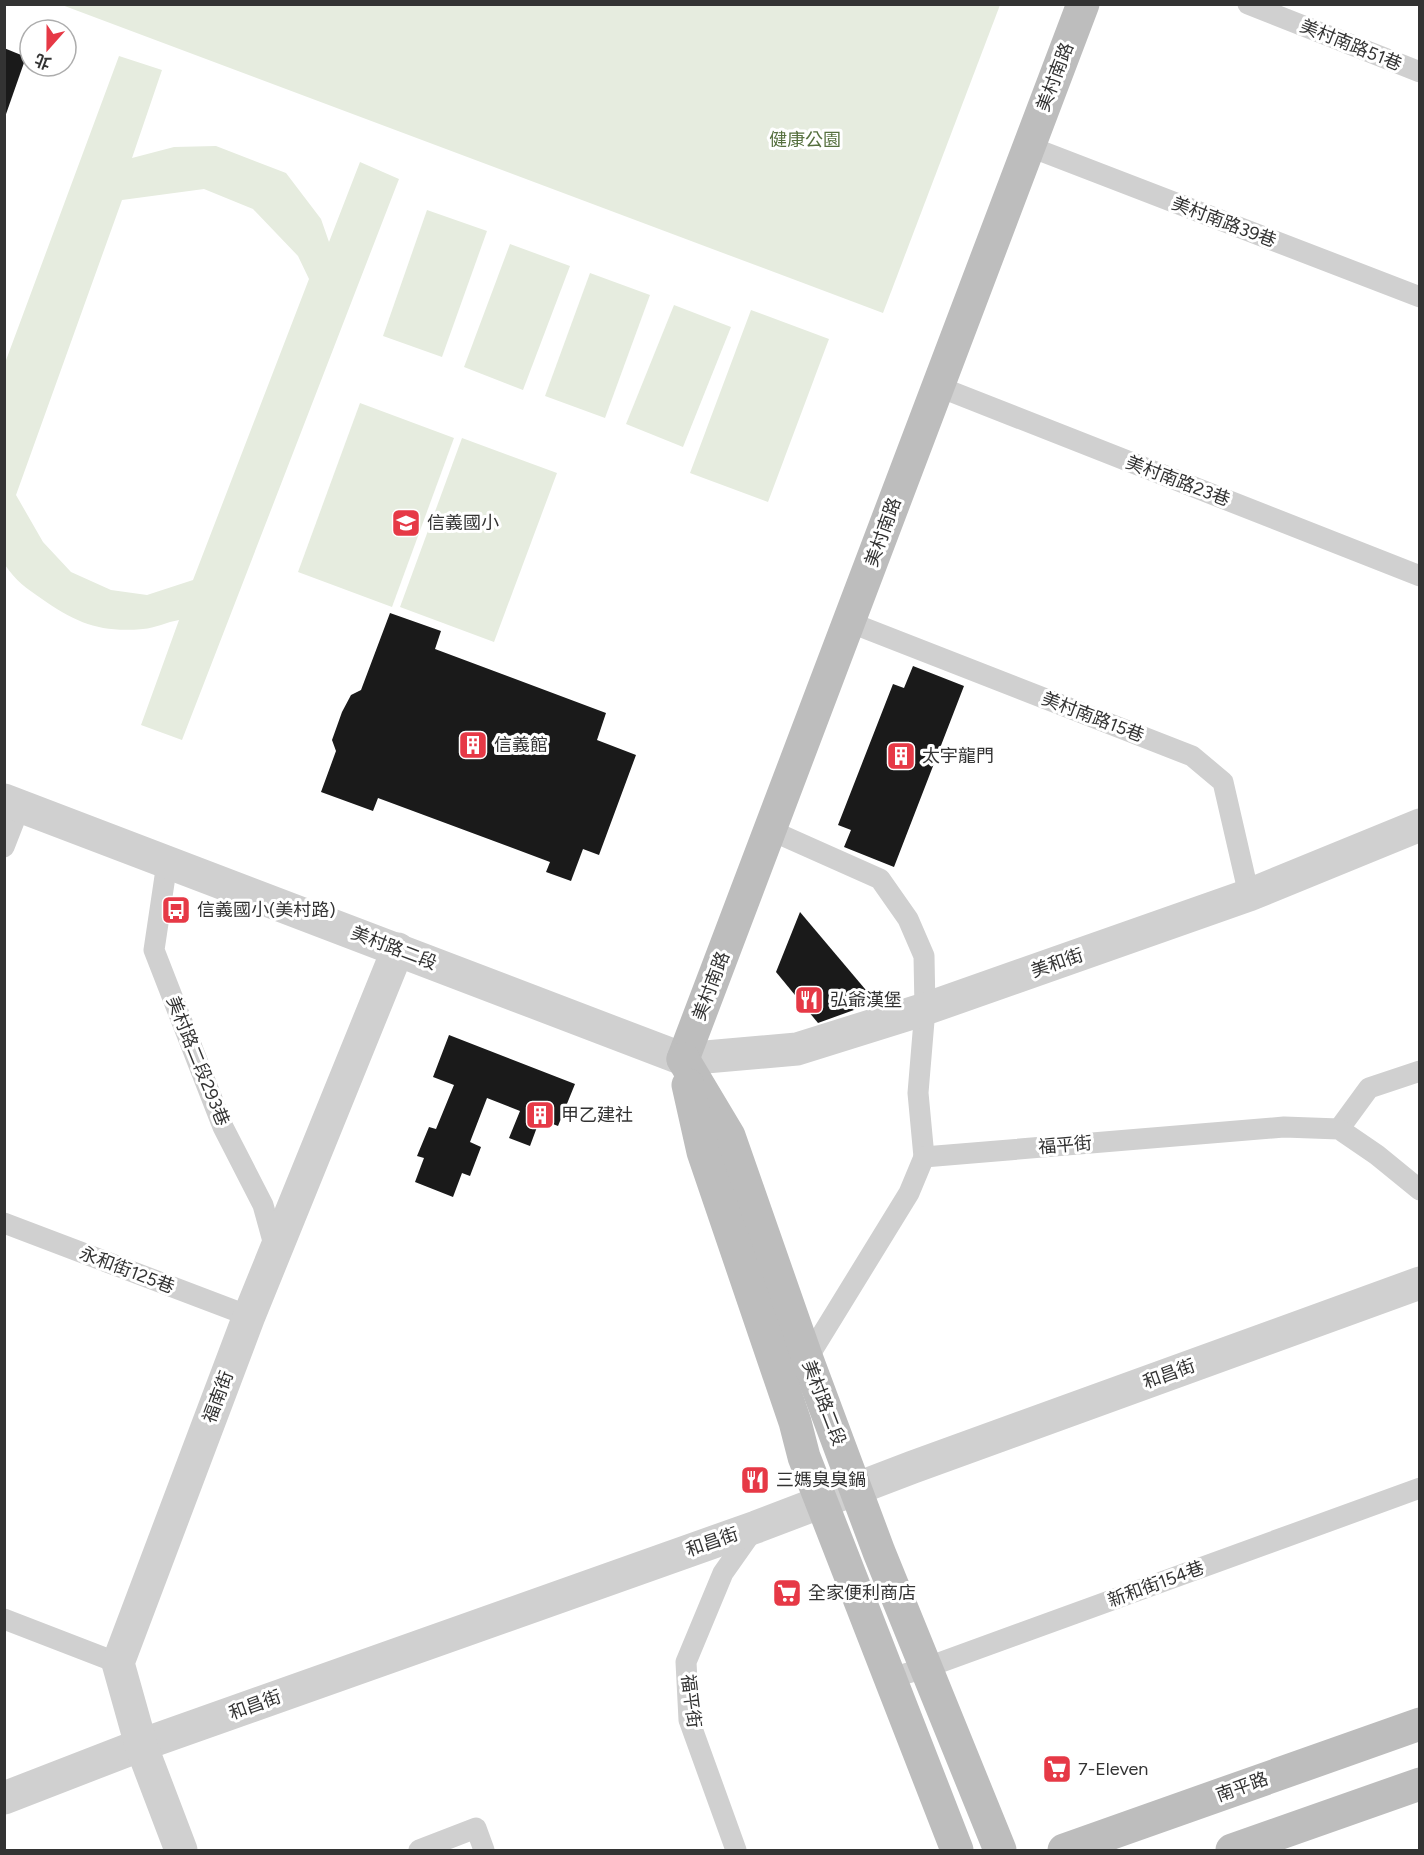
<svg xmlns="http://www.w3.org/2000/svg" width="1424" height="1855" font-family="Figtree,'Noto Sans TC',sans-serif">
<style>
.green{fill:#e6ecdf;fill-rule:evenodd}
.building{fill:#1a1a1a}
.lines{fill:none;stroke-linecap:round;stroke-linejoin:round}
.lane{stroke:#d0d0d0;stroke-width:21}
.street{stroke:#d0d0d0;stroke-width:33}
.secondary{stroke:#bdbdbd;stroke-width:33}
.labels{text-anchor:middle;stroke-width:6;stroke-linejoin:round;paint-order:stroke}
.street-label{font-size:18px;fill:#333;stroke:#fff}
.park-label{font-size:18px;fill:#56703f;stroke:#fff}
.poi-label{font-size:18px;fill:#333;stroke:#fff;text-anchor:start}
</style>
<rect width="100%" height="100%" fill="#fff"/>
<g class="green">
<path d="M62,5h938l-117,308z"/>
<path d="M119,56l43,14 -30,88 42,-11 42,-1 70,27 35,46 8,23 31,-80 39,17 -217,561 -41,-15 38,-105c-12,2 -24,8 -36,9 -42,4 -67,-6 -101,-30 -16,-11 -26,-18 -37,-34v-202zM204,189l49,20 45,47 11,23 -116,301 -46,15 -36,-5 -40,-18 -28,-30 -27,-47 106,-295z"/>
<path d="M427,210l60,21 -45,126 -59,-21z"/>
<path d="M510,244l60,22 -47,124 -59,-23z"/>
<path d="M590,273l60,22 -45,123 -60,-22z"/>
<path d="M674,305l57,22 -48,120 -57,-23z"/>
<path d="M751,310l78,29 -61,163 -78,-29z"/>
<path d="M360,403l94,35 -62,169 -94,-35z"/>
<path d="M462,438l95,35 -63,169 -94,-35z"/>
</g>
<g class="building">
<path d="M4,48l22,9 -21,60h-1z"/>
<path d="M390,613l51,18 -6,18 171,64 -9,27 39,15 -37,100 -16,-6 -12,32 -25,-9 4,-10 -172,-64 -5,13 -52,-19 15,-41 -4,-11 10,-28 9,-17 10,-5z"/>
<path d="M913,666l51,20 -70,181 -50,-20 7,-17 -13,-5 55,-141 11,4z"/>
<path d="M800,912l76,90 -58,21 -42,-51z"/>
<path d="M449,1035l126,49 -17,42 -18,-7 -10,27 -21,-8 11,-27 -33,-13 -17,44 11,5 -11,29 -8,-3 -9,24 -38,-15 9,-24 -7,-2 12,-29 7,2 18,-44 -21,-8z"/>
</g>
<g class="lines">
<g class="lane">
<path d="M1248,4l172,68"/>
<path d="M1028,146l392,151"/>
<path d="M937,386l483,190"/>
<path d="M849,622l343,134 31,26 26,113"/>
<path d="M770,830l110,49 28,40 16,37 1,53 -7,84 6,64"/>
<path d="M4,847l16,-41"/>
<path d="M167,863l-13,87 69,177 40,78 13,47"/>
<path d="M1339,1129l30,-41 51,-17"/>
<path d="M4,1223l245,93"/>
<path d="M807,1359l102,-166 15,-36 360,-30 55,2 38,26 43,35"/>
<path d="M4,1619l114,44"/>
<path d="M891,1678l34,-10 495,-180"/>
<path d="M419,1850l57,-22 8,22"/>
<path d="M736,1850l-47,-130 -3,-58 37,-89 31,-44"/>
</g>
<g class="street">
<path d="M4,800l679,259 114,-10 128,-40 324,-114 171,-70"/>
<path d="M4,1798l137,-53 615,-218 157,-60 507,-184"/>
<path d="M181,1850l-40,-105 -23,-82 131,-347 149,-367"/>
</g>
<g class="secondary">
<path d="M683,1059l400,-1055"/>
<path d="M683,1059l46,77 78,223 72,193 121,298"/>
<path d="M688,1085l15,67 92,270 9,35 153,393"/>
<path d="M1064,1850l356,-126"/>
<path d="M1232,1850l188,-66"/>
</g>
</g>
<defs>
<g id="school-square" transform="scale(1.5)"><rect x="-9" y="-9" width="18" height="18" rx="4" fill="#e63946" stroke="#fff"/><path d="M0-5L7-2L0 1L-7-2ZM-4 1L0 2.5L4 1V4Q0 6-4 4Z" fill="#fff"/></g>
<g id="building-square" transform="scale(1.5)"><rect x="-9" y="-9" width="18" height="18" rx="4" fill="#e63946" stroke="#fff"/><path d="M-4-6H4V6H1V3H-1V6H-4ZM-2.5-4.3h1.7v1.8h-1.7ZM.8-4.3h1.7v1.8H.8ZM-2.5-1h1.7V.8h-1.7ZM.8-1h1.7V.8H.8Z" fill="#fff"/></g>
<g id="bus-square" transform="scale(1.5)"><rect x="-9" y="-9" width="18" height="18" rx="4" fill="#e63946" stroke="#fff"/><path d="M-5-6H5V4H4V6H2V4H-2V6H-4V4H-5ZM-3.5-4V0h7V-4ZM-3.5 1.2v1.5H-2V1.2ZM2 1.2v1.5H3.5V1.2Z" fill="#fff"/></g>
<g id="restaurant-square" transform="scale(1.5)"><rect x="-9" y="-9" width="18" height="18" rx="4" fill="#e63946" stroke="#fff"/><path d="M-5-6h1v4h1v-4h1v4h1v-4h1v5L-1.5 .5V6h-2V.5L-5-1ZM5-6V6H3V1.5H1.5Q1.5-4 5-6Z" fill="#fff"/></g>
<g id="supermarket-square" transform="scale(1.5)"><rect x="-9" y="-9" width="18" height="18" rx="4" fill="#e63946" stroke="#fff"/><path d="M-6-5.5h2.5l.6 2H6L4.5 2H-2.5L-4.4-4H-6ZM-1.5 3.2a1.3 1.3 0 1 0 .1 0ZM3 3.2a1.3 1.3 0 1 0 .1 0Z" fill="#fff"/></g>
</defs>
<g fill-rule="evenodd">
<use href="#school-square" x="406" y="523"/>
<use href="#building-square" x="473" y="745"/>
<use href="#building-square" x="901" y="756"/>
<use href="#bus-square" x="176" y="910"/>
<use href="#restaurant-square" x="809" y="1000"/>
<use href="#building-square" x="540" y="1115"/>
<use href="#restaurant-square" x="755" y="1480"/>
<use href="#supermarket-square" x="787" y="1593"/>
<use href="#supermarket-square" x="1057" y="1769"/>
</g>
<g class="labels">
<g class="street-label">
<text transform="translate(1351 45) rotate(22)" y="6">美村南路51巷</text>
<text transform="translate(1055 77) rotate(-69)" y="6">美村南路</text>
<text transform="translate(1224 222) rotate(21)" y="6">美村南路39巷</text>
<text transform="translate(1178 481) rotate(21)" y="6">美村南路23巷</text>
<text transform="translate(883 532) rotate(-70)" y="6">美村南路</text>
<text transform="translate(1093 717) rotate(21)" y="6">美村南路15巷</text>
<text transform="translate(394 948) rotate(21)" y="6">美村路二段</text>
<text transform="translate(1057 963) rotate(-19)" y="6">美和街</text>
<text transform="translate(711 986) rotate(-69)" y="6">美村南路</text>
<text transform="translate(198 1061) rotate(68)" y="6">美村路二段293巷</text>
<text transform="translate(1065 1145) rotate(-5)" y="6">福平街</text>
<text transform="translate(127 1270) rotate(21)" y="6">永和街125巷</text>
<text transform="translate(1169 1374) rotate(-20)" y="6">和昌街</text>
<text transform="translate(218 1397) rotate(-69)" y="6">福南街</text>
<text transform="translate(824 1403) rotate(69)" y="6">美村路二段</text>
<text transform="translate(712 1542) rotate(-19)" y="6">和昌街</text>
<text transform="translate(1156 1584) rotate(-20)" y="6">新和街154巷</text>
<text transform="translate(691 1701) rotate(83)" y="6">福平街</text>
<text transform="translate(255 1705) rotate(-20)" y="6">和昌街</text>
<text transform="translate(1242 1787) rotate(-20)" y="6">南平路</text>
</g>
<g class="park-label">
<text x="805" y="146">健康公園</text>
</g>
<g class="poi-label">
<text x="427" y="529">信義國小</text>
<text x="494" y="751">信義館</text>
<text x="922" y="762">太宇龍門</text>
<text x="197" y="916">信義國小(美村路)</text>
<text x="830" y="1006">弘爺漢堡</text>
<text x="561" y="1121">甲乙建社</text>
<text x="776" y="1486">三媽臭臭鍋</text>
<text x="808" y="1599">全家便利商店</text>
<text x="1078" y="1775">7-Eleven</text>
</g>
</g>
<rect width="1424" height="1855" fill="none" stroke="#333333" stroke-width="12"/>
<g transform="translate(48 48) rotate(201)"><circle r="28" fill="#ffffff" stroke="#adadad" stroke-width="1.5"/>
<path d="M0-4.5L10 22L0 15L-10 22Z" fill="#e63946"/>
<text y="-9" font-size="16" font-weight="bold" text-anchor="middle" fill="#333333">北</text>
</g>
</svg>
